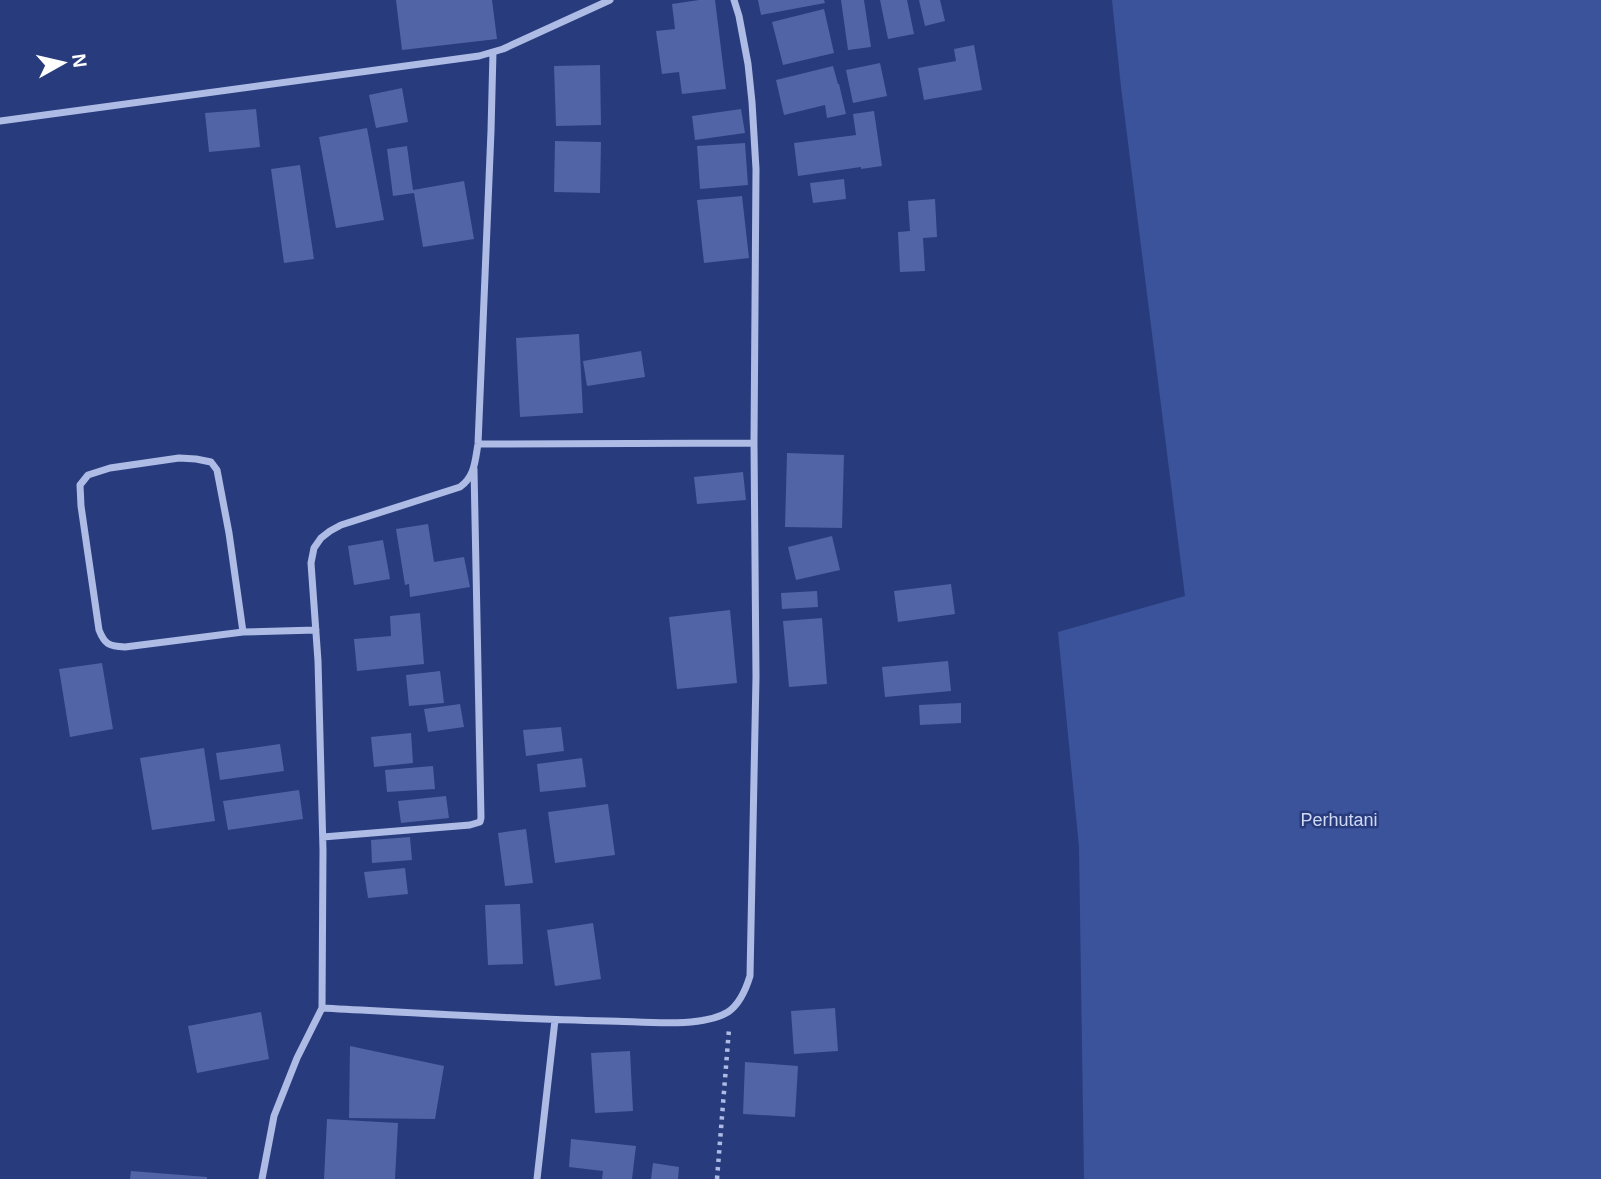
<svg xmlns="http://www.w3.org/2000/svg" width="1601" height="1179" viewBox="0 0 1601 1179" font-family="Arial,sans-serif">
<rect width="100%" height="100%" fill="#283b7d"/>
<path fill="#3b539a" d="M1112,0H1601V1179H1084L1079,847L1058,632L1185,596L1121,87Z"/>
<path fill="#5064a6" d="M396,0H492L497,39L402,50Z
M699,0H715L726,89L682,94L679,72L662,74L656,31L675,29L672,4Z
M758,0H824L825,3L761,15Z
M841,0H864L871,47L848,50Z
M880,0H907L914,34L888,39Z
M919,0H940L945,21L925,26Z
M824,9L834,53L783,65L772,22Z
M974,45L982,90L924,100L918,68L956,61L954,49Z
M880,63L887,96L853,103L846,70Z
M600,65L601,125L556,126L554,66Z
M833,66L838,84H839L846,114L827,118L825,105L784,115L776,80Z
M402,88L408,122L376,128L369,95Z
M256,109L260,147L209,152L205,113Z
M741,109L745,133L695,140L692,116Z
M874,111L882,166L861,169V167L798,176L794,143L856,135L853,114Z
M367,128L384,220L336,228L319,137Z
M555,141L601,142L600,193L554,192Z
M745,143L748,185L700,189L697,146Z
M407,146L413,190L464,181L474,239L423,247L414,193L393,196L387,149Z
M300,165L314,259L284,263L271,169Z
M844,179L846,199L813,203L810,183Z
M742,196L749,258L704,263L697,200Z
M935,199L937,237L923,238L925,271L900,272L898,232L910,231L908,201Z
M579,334L583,413L520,417L516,338Z
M641,351L645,377L587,386L583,361Z
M787,453L844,455L842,528L785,527Z
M743,472L746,500L697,504L694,477Z
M428,524L434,562L464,557L470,587L410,597L409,584L405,585L396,529Z
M832,536L840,570L796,580L788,547Z
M383,540L390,579L354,585L348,546Z
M951,584L955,614L898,622L894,591Z
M817,591L818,607L782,609L781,593Z
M730,610L737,683L677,689L669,617Z
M420,613L424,664L357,671L354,639L391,636L390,616Z
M822,618L827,684L789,687L783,621Z
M948,661L951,691L885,697L882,667Z
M102,663L113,729L70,737L59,669Z
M440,671L444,703L409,706L406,675Z
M961,703V723L920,725L919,705Z
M460,704L464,727L428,732L424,709Z
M561,727L564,751L526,756L523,730Z
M411,733L413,763L374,767L371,737Z
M280,744L284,771L220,780L216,753Z
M204,748L215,821L152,830L140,758Z
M582,758L586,787L540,792L537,764Z
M433,766L435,789L387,792L385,770Z
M299,790L303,819L228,830L223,801Z
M446,796L449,818L401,823L398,801Z
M608,804L615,855L555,863L548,812Z
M526,829L533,883L505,886L498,833Z
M410,837L412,860L372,863L371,840Z
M405,868L408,894L368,898L364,872Z
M520,904L523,964L488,965L485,905Z
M593,923L601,979L555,986L547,930Z
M835,1008L838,1051L794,1054L791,1011Z
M261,1012L269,1059L197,1073L188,1026Z
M350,1046L444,1066L435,1119L349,1118Z
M630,1051L633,1111L595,1113L591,1053Z
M745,1062L798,1066L795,1117L743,1114Z
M327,1119L398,1123L395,1179H324Z
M571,1139L636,1146L632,1179H602L603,1171L569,1167Z
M653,1163L679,1167L678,1179H651Z
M131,1171L207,1177V1179H130Z"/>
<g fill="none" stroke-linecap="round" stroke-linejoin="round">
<path stroke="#adbbe5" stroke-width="4.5" stroke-dasharray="3.5 5" stroke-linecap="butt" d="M717,1179L729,1029"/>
<path stroke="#adbbe5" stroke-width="7" d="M0,121L479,56L503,49L610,0
M478,444L754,443
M243,632L229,533L217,470L211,462L196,459L179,458L110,468L88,475L80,485L81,506L99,630C105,645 109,646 125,647L243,632L316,630
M323,837L470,825L480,822L481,818L474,469
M322,1008C417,1013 512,1019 607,1021C640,1021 700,1029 728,1012C740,1004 746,989 750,976L756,677L754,443L756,169L752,102L748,64L739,16L734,0
M262,1179L274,1116L297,1058L322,1008L323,850L318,661L311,563L314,548L321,538L330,531L341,525L460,487C475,476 475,461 478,444L491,131L493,52
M537,1179L555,1020"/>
</g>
<g text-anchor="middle" stroke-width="5" stroke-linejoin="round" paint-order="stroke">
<g font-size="18" fill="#d0d9f4" stroke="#283b7d">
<text x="1339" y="826">Perhutani</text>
</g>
</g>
<g transform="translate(63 63) rotate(82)" stroke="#283b7d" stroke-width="5" paint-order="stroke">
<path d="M0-5L12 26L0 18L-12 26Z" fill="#ffffff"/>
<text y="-10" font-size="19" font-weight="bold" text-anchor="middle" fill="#ffffff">N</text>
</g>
</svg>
